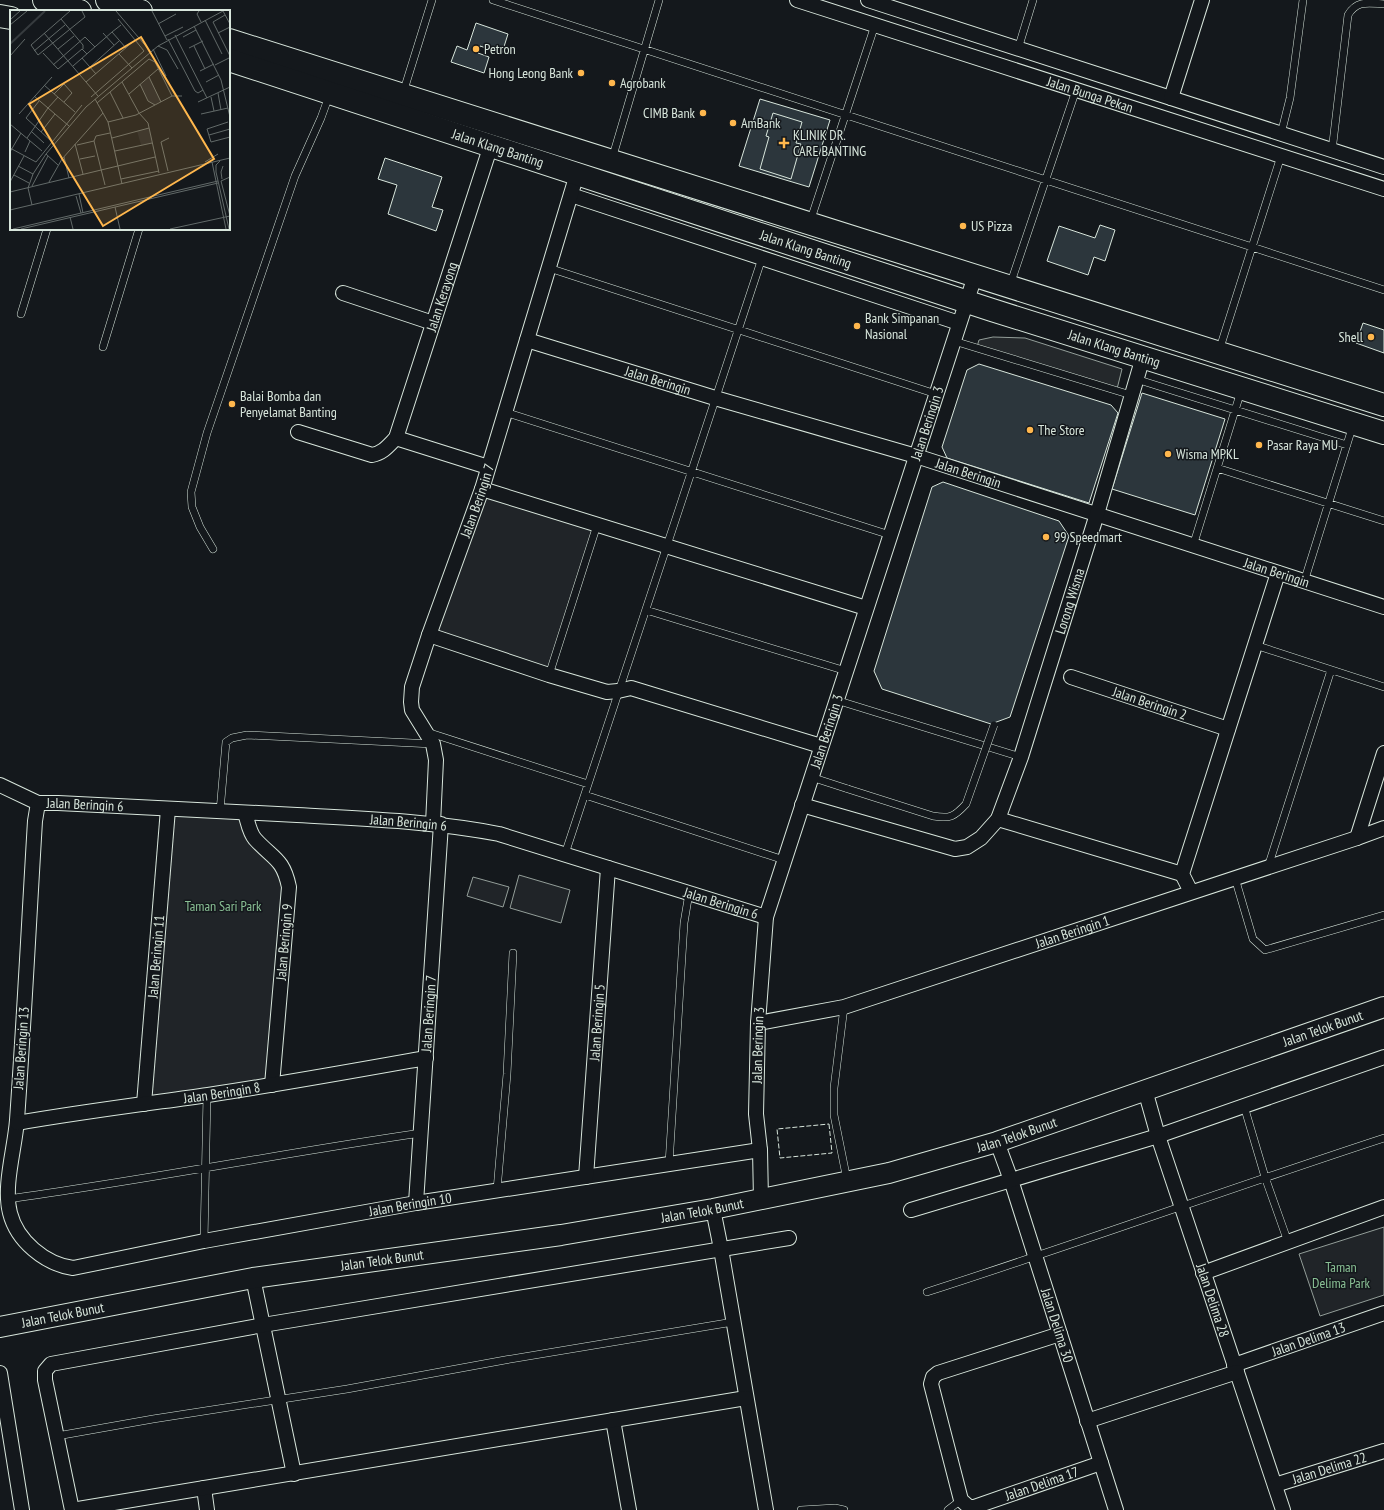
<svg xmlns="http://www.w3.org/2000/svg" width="1384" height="1510" viewBox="0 0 1384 1510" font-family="'PT Sans Narrow',sans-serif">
<rect width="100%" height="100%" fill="#14181c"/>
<path fill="#202428" stroke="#939e99" d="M482,489L597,525L549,675L429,635Z
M168,812L246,816L282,869L287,885L272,1082L147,1102Z
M519,875L570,890L561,923L510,908Z
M473,877L509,887L503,907L467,896Z
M1384,1227V1295L1320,1316L1299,1254Z"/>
<path fill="#24282b" stroke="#939e99" d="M993,337L1025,338L1122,369L1116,393L976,350L979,340Z"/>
<path fill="#2c363c" stroke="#d8e6dc" d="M476,23L508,34L502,53L480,46L478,53L489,57L484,73L451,62L457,46L467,50Z
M760,99L830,120L809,187L739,166Z
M773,113L802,122L796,143L801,144L791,179L760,169L769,137L766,136Z
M385,158L442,177L432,207L443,210L436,231L388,214L397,185L378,179Z
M1100,225L1115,230L1105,261L1094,257L1088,275L1047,261L1059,226L1095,238Z
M1363,323L1384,330V353L1356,343Z
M979,364L1111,405L1118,413L1089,503L947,458L942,447L967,370Z
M1142,393L1225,419L1195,515L1112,489Z
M943,482L1059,521L1069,536L1010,717L991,724L882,689L874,671L932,487Z"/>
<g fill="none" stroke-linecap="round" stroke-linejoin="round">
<defs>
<path id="lane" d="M493,0L1384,290
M1018,49L1033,0
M403,93L432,0
M1281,134L1290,98L1303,0
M1332,151L1348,15C1357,0 1368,3 1384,4
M612,159L659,0
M810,222L875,25
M549,268L936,394
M1010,285L1076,90
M21,314L47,229
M954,341L1131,395
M103,347L139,229
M1219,351L1281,156
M1136,379L1347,445
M505,412L890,535
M1217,468L1384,521
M1193,546L1241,391
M213,549L200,527L192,507L191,492L207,433L295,176L321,118L329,96
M1304,582L1353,425
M646,610L846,671
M1255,645L1384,687
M549,675L597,525
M836,700L1021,757
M427,732L588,784
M811,777L848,789
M585,795L784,860
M220,811L226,742L232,738L247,735L433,744
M565,854L762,258
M1268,867L1331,670
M1235,878L1253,939L1265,950L1384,915
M844,1007L834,1088V1115L847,1180
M1244,1106L1265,1177L1288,1242
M669,1164L684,923L689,893
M497,1190L507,1074L513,953
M7,1199C146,1180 283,1153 421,1133
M204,1241L207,1095
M927,1292C1080,1243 1231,1188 1384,1138
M57,1436L153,1419L347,1389L505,1360L733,1322
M801,1510L835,1508L844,1510
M948,1510L961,1500"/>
<g id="street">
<path id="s1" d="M797,0L1384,189"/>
<path d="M868,0L1384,167"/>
<path d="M1171,98L1202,0"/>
<path d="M571,195L959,323"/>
<path d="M343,293L433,323"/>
<path id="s2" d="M527,340L715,398L916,456L1384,607"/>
<path id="s3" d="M298,432L372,455C383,453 388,446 396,438L491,145"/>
<path d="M396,438L488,467"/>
<path d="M482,489L866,608"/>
<path d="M429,635L549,675L607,692L618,691L631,688L821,746"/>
<path id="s4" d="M1071,677L1228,729"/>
<path id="s5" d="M0,785L38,803H58C138,807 217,811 297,815C364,819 433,821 499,834L766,917"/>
<path id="s6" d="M38,803L35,821C29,921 24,1021 17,1120C15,1148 3,1186 10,1213C17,1241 45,1264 73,1268L204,1241L416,1203L760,1150"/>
<path id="s7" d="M802,805L955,849L967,847L981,838L998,819L1021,757L1097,514L1143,357"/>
<path d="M245,813C248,822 249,832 255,839C273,859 283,858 289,887L272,1085"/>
<path d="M998,819L1182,874"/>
<path id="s8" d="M433,824L436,760L433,744L412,710L411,702L412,687L429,635L482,489L577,174"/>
<path d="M1357,838L1384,753"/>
<path d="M1191,892L1182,874L1278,573"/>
<path id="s9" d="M758,1023L844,1007L1357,838L1384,828"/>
<path id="s10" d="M1145,1090L1158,1136L1283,1510"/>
<path id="s11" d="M144,1104L168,809"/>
<path id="s12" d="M17,1123C80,1112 144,1104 208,1095C281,1084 353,1071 426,1058"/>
<path id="s13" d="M997,1142L1011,1180L1116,1510"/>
<path id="s14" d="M586,1177L608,868"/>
<path id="s15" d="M761,1200L760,1150L756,1114L758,1023L766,917L975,276"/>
<path id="s16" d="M416,1203L441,824"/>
<path d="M713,1209L721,1249L766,1510"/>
<path d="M911,1210L1158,1136L1384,1057"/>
<path d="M1203,1273L1384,1207"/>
<path d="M253,1278L294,1474"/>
<path id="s17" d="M1060,1334L938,1373L933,1377L931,1384L961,1500L969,1507H974L1101,1463"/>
<path id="s18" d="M1234,1365L1384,1313"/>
<path d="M0,1373L22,1510"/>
<path d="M613,1420L629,1510"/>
<path d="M1087,1421L1237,1372"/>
<path id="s19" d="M1275,1485L1384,1451"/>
<path d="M204,1488L207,1510"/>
<path d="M72,1510L45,1380V1371L51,1364L263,1325L789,1238"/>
<path d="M72,1510L746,1398"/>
</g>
<g id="secondary">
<path id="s20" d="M0,1327L253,1278L561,1235L713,1209L889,1173L997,1142L1384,1007"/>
</g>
<g id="highway">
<path d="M44,0L80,11"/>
<path d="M107,0L141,11"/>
<path d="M0,16L11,18"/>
<path d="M229,40L1384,405"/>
<path id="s21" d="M229,60L992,310L1384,433"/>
</g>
</defs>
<use href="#lane" stroke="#d8e6dc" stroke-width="8"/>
<use href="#street" stroke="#d8e6dc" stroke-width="16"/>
<use href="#secondary" stroke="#d8e6dc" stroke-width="22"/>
<use href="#highway" stroke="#d8e6dc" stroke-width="24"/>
<use href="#lane" stroke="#14181c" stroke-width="7"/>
<use href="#street" stroke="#14181c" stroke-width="14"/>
<use href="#secondary" stroke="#14181c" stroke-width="20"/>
<use href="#highway" stroke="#14181c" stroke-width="22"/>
<defs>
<path id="lane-bridge" d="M848,789L933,816C950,819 954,817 966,804L994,725"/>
</defs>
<use href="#lane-bridge" stroke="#d8e6dc" stroke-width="8" stroke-linecap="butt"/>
<use href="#lane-bridge" stroke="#14181c" stroke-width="7"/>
<path stroke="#d8e6dc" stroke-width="1" stroke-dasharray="5 2" stroke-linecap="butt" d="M829,1124L832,1153L780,1158L777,1129Z"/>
</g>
<g fill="#ffb74d" stroke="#14181c" stroke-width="1.5">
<circle cx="476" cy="49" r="4"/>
<circle cx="581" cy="73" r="4"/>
<circle cx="612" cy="83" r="4"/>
<circle cx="703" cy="113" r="4"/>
<circle cx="733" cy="123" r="4"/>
<path d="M782 137h4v4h4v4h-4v4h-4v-4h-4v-4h4z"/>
<circle cx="963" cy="226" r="4"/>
<circle cx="857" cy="326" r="4"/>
<circle cx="1371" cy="337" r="4"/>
<circle cx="232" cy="404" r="4"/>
<circle cx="1030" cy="430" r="4"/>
<circle cx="1259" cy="445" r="4"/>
<circle cx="1168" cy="454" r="4"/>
<circle cx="1046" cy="537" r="4"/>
</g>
<g text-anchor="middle" stroke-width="3" stroke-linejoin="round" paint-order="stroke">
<g font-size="14" fill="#d8e6dc" stroke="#14181c" text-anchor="start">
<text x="484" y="54">Petron</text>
<text x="573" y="78" text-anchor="end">Hong Leong Bank</text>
<text x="620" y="88">Agrobank</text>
<text x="695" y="118" text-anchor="end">CIMB Bank</text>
<text x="741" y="128">AmBank</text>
<text x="793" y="140">KLINIK DR.<tspan x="793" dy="16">CARE BANTING</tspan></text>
<text x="971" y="231">US Pizza</text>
<text x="865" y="323">Bank Simpanan<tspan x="865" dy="16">Nasional</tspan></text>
<text x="1363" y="342" text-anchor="end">Shell</text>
<text x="240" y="401">Balai Bomba dan<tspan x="240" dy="16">Penyelamat Banting</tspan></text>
<text x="1038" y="435">The Store</text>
<text x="1267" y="450">Pasar Raya MU</text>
<text x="1176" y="459">Wisma MPKL</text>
<text x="1054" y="542">99 Speedmart</text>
</g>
<g font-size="14" fill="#d8e6dc" stroke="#14181c">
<text dy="5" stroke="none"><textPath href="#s1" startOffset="308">Jalan Bunga Pekan</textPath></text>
<text dy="5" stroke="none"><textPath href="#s21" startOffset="283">Jalan Klang Banting</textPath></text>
<text dy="5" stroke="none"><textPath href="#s21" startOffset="607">Jalan Klang Banting</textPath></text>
<text dy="5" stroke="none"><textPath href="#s3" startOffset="256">Jalan Kerayong</textPath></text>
<text dy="5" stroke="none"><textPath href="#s21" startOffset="931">Jalan Klang Banting</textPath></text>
<text dy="5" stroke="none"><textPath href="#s2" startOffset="137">Jalan Beringin</textPath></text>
<text dy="5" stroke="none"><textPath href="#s15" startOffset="803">Jalan Beringin 3</textPath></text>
<text dy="5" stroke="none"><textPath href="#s2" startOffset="461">Jalan Beringin</textPath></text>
<text dy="5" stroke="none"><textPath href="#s8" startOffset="341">Jalan Beringin 7</textPath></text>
<text dy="5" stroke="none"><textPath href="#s2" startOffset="785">Jalan Beringin</textPath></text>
<text dy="5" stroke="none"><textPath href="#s7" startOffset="443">Lorong Wisma</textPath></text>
<text dy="5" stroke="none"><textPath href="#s4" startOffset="83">Jalan Beringin 2</textPath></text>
<text dy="5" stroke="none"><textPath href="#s15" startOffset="479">Jalan Beringin 3</textPath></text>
<text dy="5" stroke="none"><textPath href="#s5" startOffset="89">Jalan Beringin 6</textPath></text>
<text dy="5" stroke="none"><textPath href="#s5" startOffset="413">Jalan Beringin 6</textPath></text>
<text dy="5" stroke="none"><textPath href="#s5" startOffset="737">Jalan Beringin 6</textPath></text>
<text dy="5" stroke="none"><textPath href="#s9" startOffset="328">Jalan Beringin 1</textPath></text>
<text transform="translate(284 942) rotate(-85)" y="5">Jalan Beringin 9</text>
<text dy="5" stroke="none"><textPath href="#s11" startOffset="148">Jalan Beringin 11</textPath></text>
<text dy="5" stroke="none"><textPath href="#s16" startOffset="190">Jalan Beringin 7</textPath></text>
<text dy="5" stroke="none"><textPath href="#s14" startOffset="155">Jalan Beringin 5</textPath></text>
<text dy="5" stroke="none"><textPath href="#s20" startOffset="1360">Jalan Telok Bunut</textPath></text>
<text dy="5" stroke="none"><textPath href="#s15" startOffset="155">Jalan Beringin 3</textPath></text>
<text transform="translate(21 1048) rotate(-86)" y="5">Jalan Beringin 13</text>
<text dy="5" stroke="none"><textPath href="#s12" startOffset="207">Jalan Beringin 8</textPath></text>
<text dy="5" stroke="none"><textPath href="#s20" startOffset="1036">Jalan Telok Bunut</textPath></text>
<text dy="5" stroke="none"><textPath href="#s6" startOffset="843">Jalan Beringin 10</textPath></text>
<text dy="5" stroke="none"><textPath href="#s20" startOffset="712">Jalan Telok Bunut</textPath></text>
<text dy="5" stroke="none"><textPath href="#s20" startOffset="388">Jalan Telok Bunut</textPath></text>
<text dy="5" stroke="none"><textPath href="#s10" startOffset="221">Jalan Delima 28</textPath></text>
<text dy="5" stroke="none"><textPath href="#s20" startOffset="64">Jalan Telok Bunut</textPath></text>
<text dy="5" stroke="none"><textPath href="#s13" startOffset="193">Jalan Delima 30</textPath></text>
<text dy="5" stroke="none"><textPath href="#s18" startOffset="79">Jalan Delima 13</textPath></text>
<text dy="5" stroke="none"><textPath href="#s19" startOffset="57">Jalan Delima 22</textPath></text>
<text dy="5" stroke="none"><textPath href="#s17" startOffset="349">Jalan Delima 17</textPath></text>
</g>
<g font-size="14" fill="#8ac095" stroke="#14181c">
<text x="223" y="911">Taman Sari Park</text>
<text x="1341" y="1272">Taman<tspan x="1341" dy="16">Delima Park</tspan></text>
</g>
</g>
<g transform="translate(10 10)">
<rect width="220" height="220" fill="#14181c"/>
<path d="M139,67L151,91L145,95L139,92L130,75ZM139,118L142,133L131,135L127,121Z" fill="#202428"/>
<path fill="none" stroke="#363b3e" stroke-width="2" d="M0,34L35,1"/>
<path fill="none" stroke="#626a69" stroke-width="1" d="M60,1L21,35L28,45L75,7L72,1M106,1L140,41M142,1L157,30M189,1L187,4L191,12M213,1L220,14M215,5L203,12L220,46M1,9L10,1M51,9L73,35V39M195,10L212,44M148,14L166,4M0,15L17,1M111,15L102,22L116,38M184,16L211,70L220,107M34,23L88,86M93,23L104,35M208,23L220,17M165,25L197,88M155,26L173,17M173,27L186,20M158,29L185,81L188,83L193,80M148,36L157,40L168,59M184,36L195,59M179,38L193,31M48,39L64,26M143,39L156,66M24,41L55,15M33,43L48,59L72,39L77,44M109,44L122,58M0,46L15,29M72,48L86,64M43,55L75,27L85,37M205,55L219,48M63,56L102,22M80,57L109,31M190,61L204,54M139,67L151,92M76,72L125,30M112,72L129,103M196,72L209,65M130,74L138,91L145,95M34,75L65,102M100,82L113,108M208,83L211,100M44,84L54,74L62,83L54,92M119,84L148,59M24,86L59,116M81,87L134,41L108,9M201,87L204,101M85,89L98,112L112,174M29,91L16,108L41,131M188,92L220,77M87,93L139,49L145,52L162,86M38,98L48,87M129,103L138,113L149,163M9,104L42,67M191,104L218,98M98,112L126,105L162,86H172M218,112L197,119L201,132L220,127M0,114L32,141M22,122L34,133M31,122L45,104M199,125L220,119M17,128L38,98M102,128L139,118M65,134L73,164M67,135L84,131M0,138L26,152M105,141L142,133M0,142L11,123M15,142L20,131M36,144L48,155M54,147L59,168M70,149L85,146M210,151L206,155V162L219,219M26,152L72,95M195,152L208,144M202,152L216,219M8,156L23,164M158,161L151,132L159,128M4,165L19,173M111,169L149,161M212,169L211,162L213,156M0,172L14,146M39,172L52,149L93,103M95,175L84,131L86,126L100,123M22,176L38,146M0,182L145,147M69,184L73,203M66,186L71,203M22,195L18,178L23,164L36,144L76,97L148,36L213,1M105,197L110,219M0,200L220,148M220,206L211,171L220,167M60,207L63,219M3,219L208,171M11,219L208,173M160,219L220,206"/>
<path fill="#ffb74d" fill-opacity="0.15" stroke="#ffb74d" stroke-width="2" d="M131,27L204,149L93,216L19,94Z"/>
<rect width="220" height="220" fill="none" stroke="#d8e6dc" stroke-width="2"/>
</g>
</svg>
